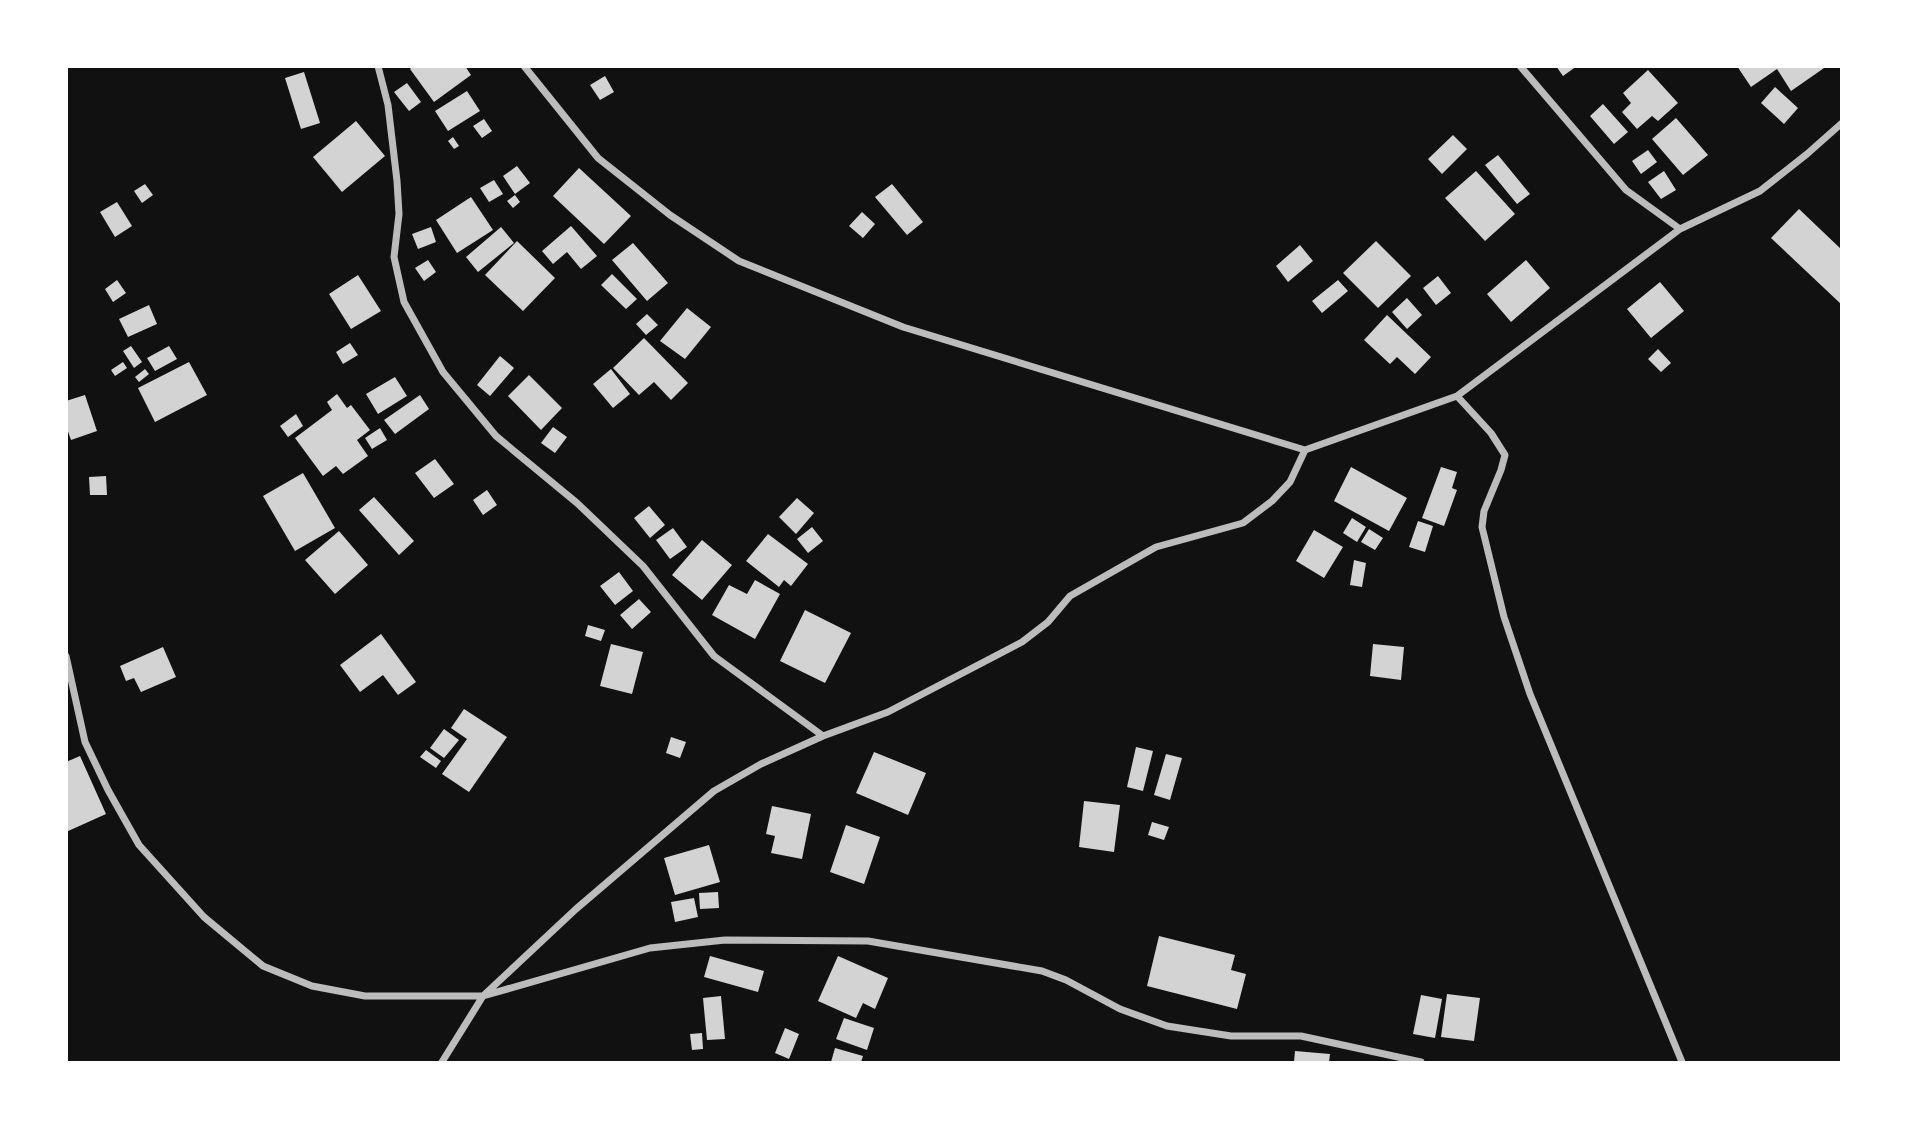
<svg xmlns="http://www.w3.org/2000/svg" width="1908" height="1129" viewBox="0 0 1908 1129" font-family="'IBM Plex Serif',serif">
<rect width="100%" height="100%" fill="#111"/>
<path fill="#d3d3d3" d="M413,66H465L471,75L434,102L410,69Z
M1556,66H1577L1563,76Z
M1737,66H1827L1791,91L1777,69L1751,87Z
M1648,70L1678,103L1658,121L1652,116L1637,129L1622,112L1631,103L1623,93Z
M304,72L320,123L301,129L285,78Z
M605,76L614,92L600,100L590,85Z
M407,83L421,102L409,111L394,92Z
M1775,87L1798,108L1784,124L1761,103Z
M467,91L480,111L448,131L435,111Z
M1603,104L1628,132L1614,144L1590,116Z
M1676,118L1708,155L1683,175L1652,139Z
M484,119L492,131L482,138L473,126Z
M356,121L385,156L342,192L313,157Z
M1453,135L1467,149L1442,174L1428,159Z
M453,137L459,146L454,149L448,141Z
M1648,150L1657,162L1641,174L1632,161Z
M1498,155L1530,194L1517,204L1485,165Z
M517,166L530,183L515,194L503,176Z
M579,168L631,216L604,244L553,196Z
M1476,171L1515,214L1485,241L1445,198Z
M1664,171L1676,190L1661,199L1648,182Z
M494,180L503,194L489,202L480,188Z
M145,184L153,195L142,203L134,191Z
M892,184L923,222L907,235L875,197Z
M515,195L520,202L513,208L507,201Z
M471,197L493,230L457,253L436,220Z
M117,202L132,226L115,237L100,212Z
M1799,209L1842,250V305L1771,238Z
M862,212L875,224L863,238L849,226Z
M571,226L597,256L581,269L567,252L553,264L542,251Z
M431,227L436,242L418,249L412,234Z
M501,227L514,243L478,272L466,257Z
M517,241L555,278L523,311L485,275Z
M1376,241L1411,276L1378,308L1343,273Z
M633,243L668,283L647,301L612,260Z
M1300,245L1313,261L1288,282L1276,266Z
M428,260L436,272L424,281L415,268Z
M1526,260L1550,288L1511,322L1487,294Z
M612,274L637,299L626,309L601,285Z
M358,275L381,311L351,329L329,294Z
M1438,276L1451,293L1436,305L1423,288Z
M117,280L126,293L113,302L105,289Z
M1338,280L1348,291L1322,313L1312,301Z
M1660,282L1684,311L1651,338L1627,309Z
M1407,298L1422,315L1407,329L1392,312Z
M149,305L157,324L128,337L119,319Z
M687,308L711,327L685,359L660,341Z
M647,314L658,325L646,335L636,324Z
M1387,315L1431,357L1415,374L1397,357L1390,364L1364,340Z
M644,338L688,383L671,400L654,382L639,395L613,368Z
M350,343L358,355L343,364L336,352Z
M131,346L142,362L134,368L123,351Z
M169,346L177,359L155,371L147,358Z
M1658,349L1671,363L1661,372L1648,359Z
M500,356L514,368L490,396L477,385Z
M123,362L127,368L115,376L111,370Z
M189,362L207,395L155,422L138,388Z
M145,369L149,374L139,382L135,377Z
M611,369L630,394L613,408L593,384Z
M529,375L562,408L541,430L508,396Z
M395,377L407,396L378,414L366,394Z
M337,394L347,408L351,405L370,430L357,440L368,456L343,474L336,466L323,476L295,438L332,410L327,402Z
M85,395L97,431L71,440L66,426V401Z
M420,395L429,409L395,434L384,420Z
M296,414L303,426L288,437L280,426Z
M553,427L567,437L555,453L541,443Z
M380,428L387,440L372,449L365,438Z
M435,459L454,484L434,498L415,473Z
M1351,467L1407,498L1389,531L1334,501Z
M1441,467L1457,472L1452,488L1457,490L1444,526L1422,518Z
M303,473L335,528L295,551L263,496Z
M106,476L107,495H90L89,477Z
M487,490L497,505L483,515L473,500Z
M374,497L414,541L399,555L359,510Z
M797,498L814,513L796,534L779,517Z
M649,506L665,525L650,538L634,518Z
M1352,518L1366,527L1357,542L1343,533Z
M1418,521L1433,526L1425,552L1409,547Z
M812,527L823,541L808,553L797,539Z
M673,528L687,547L670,559L656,540Z
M1369,529L1383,538L1375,550L1361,542Z
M1314,530L1343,547L1324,578L1296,561Z
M339,531L368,565L335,594L305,560Z
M768,534L808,564L791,586L784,580L779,587L746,561Z
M702,540L732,565L702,600L672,575Z
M1354,560L1366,563L1362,587L1350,585Z
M619,572L633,591L615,605L600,586Z
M755,580L780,594L755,639L712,615L729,585L747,594Z
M639,599L651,612L632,629L620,615Z
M805,610L851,633L825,683L780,661Z
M588,625L605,630L601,641L585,636Z
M381,634L416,682L398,695L383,675L360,692L340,665Z
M611,644L643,652L632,694L600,686Z
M1373,644L1404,647L1401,680L1370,676Z
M163,647L176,677L141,692L134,678L126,681L120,666Z
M464,709L507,737L469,792L442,774L467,739L451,728Z
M444,729L459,740L444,758L430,748Z
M671,737L686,742L680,758L666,753Z
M1136,747L1153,751L1143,791L1127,787Z
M426,750L441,761L436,768L420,757Z
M874,752L926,773L908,815L856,793Z
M1166,754L1182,758L1170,800L1154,795Z
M80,756L106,814L66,832V762Z
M1084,801L1120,805L1114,852L1079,847Z
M772,806L811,814L802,859L771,853L775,836L766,834Z
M1152,822L1169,827L1164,840L1148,835Z
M846,825L880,837L864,884L830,872Z
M709,845L720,882L675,895L664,858Z
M718,892L719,908L700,909L699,893Z
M694,898L698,917L675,922L671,902Z
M1159,936L1235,955L1231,970L1246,974L1237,1009L1147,986Z
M710,956L764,971L758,992L704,977Z
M838,956L888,978L875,1009L863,1003L856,1018L818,1001Z
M1447,994L1480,998L1474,1041L1441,1037Z
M1421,995L1442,999L1435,1038L1413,1034Z
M721,996L725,1039L707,1040L703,998Z
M844,1018L874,1028L867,1050L836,1039Z
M785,1028L799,1034L789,1059L775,1053Z
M702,1033L703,1049L692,1050L690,1034Z
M835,1048L863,1056L861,1062H831Z
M1295,1051L1330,1054L1329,1062H1294Z"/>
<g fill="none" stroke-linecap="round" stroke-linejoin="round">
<path stroke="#bcbcbc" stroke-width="7" d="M378,66L388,105L397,181L399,214L394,257L404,302L443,372L496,436L577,503L643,566L714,656L823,736
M524,66L598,158L670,215L739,261L903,327L1305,450
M1520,66L1626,190L1680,229
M1457,396L1491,433L1505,455L1501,470L1484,511L1482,527L1504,617L1530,694L1682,1062
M66,656L85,742L108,790L139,845L204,917L263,966L312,986L365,996H483L650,948L725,940L868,941L1042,971L1066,980L1120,1009L1167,1026L1231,1036H1301L1421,1062
M442,1062L483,996L576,909L714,791L761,764L823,736L888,712L1022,642L1048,622L1070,596L1156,547L1243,523L1272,501L1290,482L1305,450L1457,396L1680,229L1760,191L1807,154L1842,123"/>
</g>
<rect width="1908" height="1129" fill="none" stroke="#ffffff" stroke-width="136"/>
</svg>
